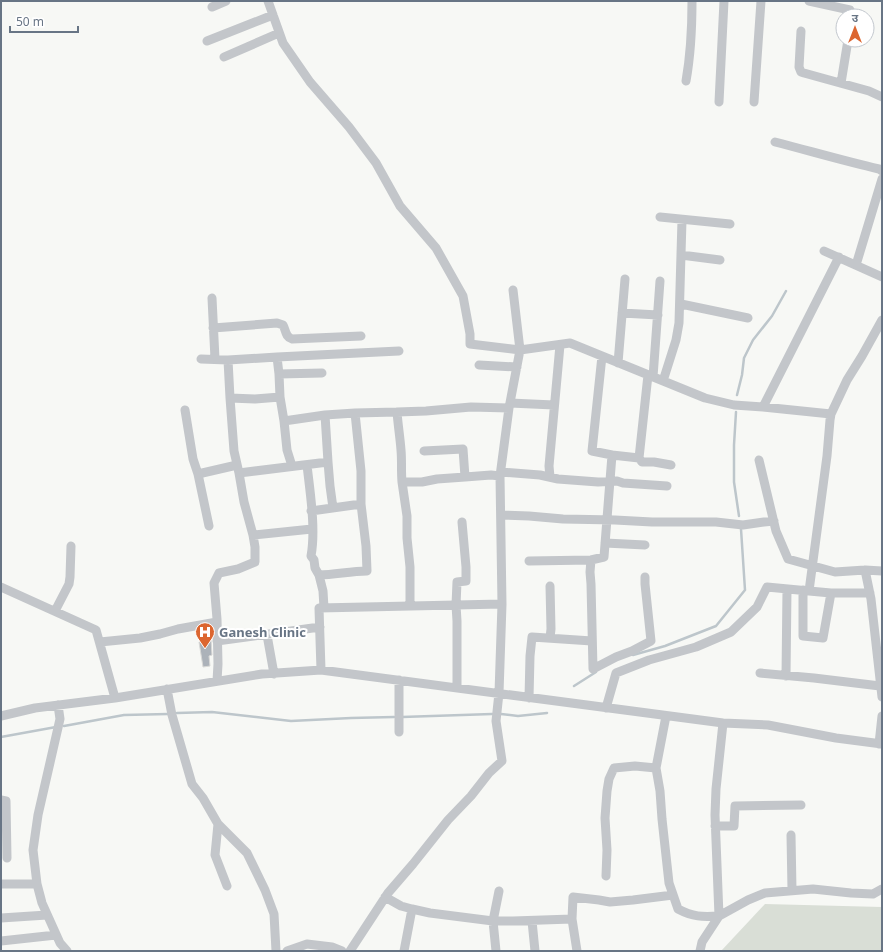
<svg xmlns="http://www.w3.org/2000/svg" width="883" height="952" viewBox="0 0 883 952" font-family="'Noto Sans','Noto Sans Devanagari',sans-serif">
<rect width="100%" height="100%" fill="#f7f8f5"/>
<path fill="#d9ded6" d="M765,904L882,907V951H721Z"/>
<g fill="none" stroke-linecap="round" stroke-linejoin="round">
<path stroke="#bdc6cb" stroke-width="2.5" d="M737,395L742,375L744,358L753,340L772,316L786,291
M736,412L734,445V482L739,516
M633,655L665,646L716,626L745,590L741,529
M574,686L596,672
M177,713L212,712L291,721L351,718L394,717
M501,714L518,716L547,713
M402,717L492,714
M64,726L124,715L168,714
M1,737L56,727"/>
</g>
<path fill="#acb2b9" stroke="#d9d9d7" d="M211,640L212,655L209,656L210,666L203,667L199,642Z"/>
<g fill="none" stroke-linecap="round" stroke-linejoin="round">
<path stroke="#c3c6ca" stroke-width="9" d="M268,1L283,43L310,82L349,127L376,163L400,206L436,248L463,296L470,334V344L520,350L509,408L500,476L502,604L499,693L496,721L502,761L489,773L471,796L448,820L413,864L388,893L350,951
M809,1L850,10L851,12L852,16
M212,7L226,1
M801,31L799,67L801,72L804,73L869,91L882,97
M207,41L273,15
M224,57L279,33
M686,81C691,53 692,29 692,1
M841,83L848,40
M719,102L724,1
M754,102L761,1
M775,142C810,151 844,161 879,169L882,171
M660,217L730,224
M824,251L882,277
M681,255L720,260
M856,265L882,179
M513,290L520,350L570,343L705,398L734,405L763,407L831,414
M212,298L215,359
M681,304L748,318
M622,313L658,315
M213,328L277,323L283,325C286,330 285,337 292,339L361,336
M277,357L399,351
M201,359L228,360L230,398
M228,360L277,357L279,374
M618,363L625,279
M479,365L517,367
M653,377L660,281
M663,381L676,340L679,323L682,220
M280,397L279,374L322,373
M510,403L554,405
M763,407L839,257
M185,410L193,459L198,474
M355,413L397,412
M325,415L355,413L361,471V504
M424,451L463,449L465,477
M612,455L639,458L642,462H654L671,465
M639,458L648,375
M759,460L776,531L788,559L835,572L865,570L882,571
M307,465C310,492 316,529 311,556L314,560L315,568L319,575L323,591L324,608
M292,466L287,450L284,421L325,415L328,462
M501,472L540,475L558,479L598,482L617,481L623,483L667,486
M239,473L234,451L230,398L255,399L280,397L284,421
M550,477L549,466L560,345
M402,482C401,471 402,461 401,450C400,437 398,425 397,412L426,411L471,407L509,408
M311,511L361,504L366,546L367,571C350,571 335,575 319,575
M501,515L529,516L563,519L615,520L652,522H716L743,525L764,522L774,521
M209,526L198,474L237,465
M253,535L312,529
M605,543L645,545
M591,560L590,572L591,584L593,669L616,657L632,651L651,641L645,584V577
M529,561L591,560L604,557L612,455L592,451L602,356
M865,570L871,599L882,697
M1,587L96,630L115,698
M803,590V636L823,638L831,593
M809,591L827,456L830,420L831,414L847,380L862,356L882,320
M410,606V567L407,538V516L402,482H422L437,479L465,477L491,475L500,476
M55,611L69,584L70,577L71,546
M267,635L274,674
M550,638L551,629L550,586
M217,641L320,627
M100,642L140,638L160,634L178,629L217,622
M321,670L319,608L502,604
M760,673L814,678L880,686
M786,676L787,589
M217,681L218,664L217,619L214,583L219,573L238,569L255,562V547L253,535L244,502L239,473L328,462L330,486L333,508
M457,688V621L456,605L457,582L466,581V567L462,522
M167,689L172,715L192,784L203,798L218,824L247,853L265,890L274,914L276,951
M529,698L530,656L532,637L592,641
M58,705L60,719L38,815L33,850L37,884L42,903L60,943L67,951
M606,708L616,673L649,660L696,647L731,632L757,607L767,587L809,591L831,593H870
M1,716L35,708L115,698L262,674L321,670L723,723L768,725L836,738L882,744
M399,732V680
M879,744L882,716
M656,768L666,716
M1,800L6,801L7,858
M218,824L215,855L227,886
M715,826H734L735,806L801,805
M791,835L792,890
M606,876L607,850L605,818L607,791L609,779L614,768L635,766L656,768L660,791L662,819L669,883L678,909C693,917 702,917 719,916L715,815L716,789L723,723
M1,884H37
M385,897L401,906L412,909L430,913L493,921H513L572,919
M1,918L47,915
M532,921L535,951
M1,941L56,935
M287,951L307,944L332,947L342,951
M404,951L412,909
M496,951L493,921L499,891
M577,951L572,919L573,897L599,900L610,902L633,900L673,895
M700,951L702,942L719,916L748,900L765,893L813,889L851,893L873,894L882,889"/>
</g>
<defs>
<symbol id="hospital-pin" viewBox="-11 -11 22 30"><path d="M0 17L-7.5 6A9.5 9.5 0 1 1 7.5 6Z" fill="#dc6630" stroke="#fff"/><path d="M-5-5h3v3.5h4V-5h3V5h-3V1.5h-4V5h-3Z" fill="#fff"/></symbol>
</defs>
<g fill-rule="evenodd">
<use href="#hospital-pin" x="194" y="621" width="22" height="30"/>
</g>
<g text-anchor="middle" stroke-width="4" stroke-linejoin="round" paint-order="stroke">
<g font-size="13" font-weight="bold" fill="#687585" stroke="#fff" text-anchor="start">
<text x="219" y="637">Ganesh Clinic</text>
</g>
</g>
<rect width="883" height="952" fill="none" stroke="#687585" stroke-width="4"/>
<g transform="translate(855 28)"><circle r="19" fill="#ffffff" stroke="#c3c8ce"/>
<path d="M0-3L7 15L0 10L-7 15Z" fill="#dc6630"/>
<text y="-6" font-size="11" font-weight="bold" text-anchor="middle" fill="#687585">उ</text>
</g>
<path d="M10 26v6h68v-6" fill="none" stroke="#687585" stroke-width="2"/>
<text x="16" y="26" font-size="12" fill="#687585" stroke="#ffffff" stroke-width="3" paint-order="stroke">50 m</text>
</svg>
